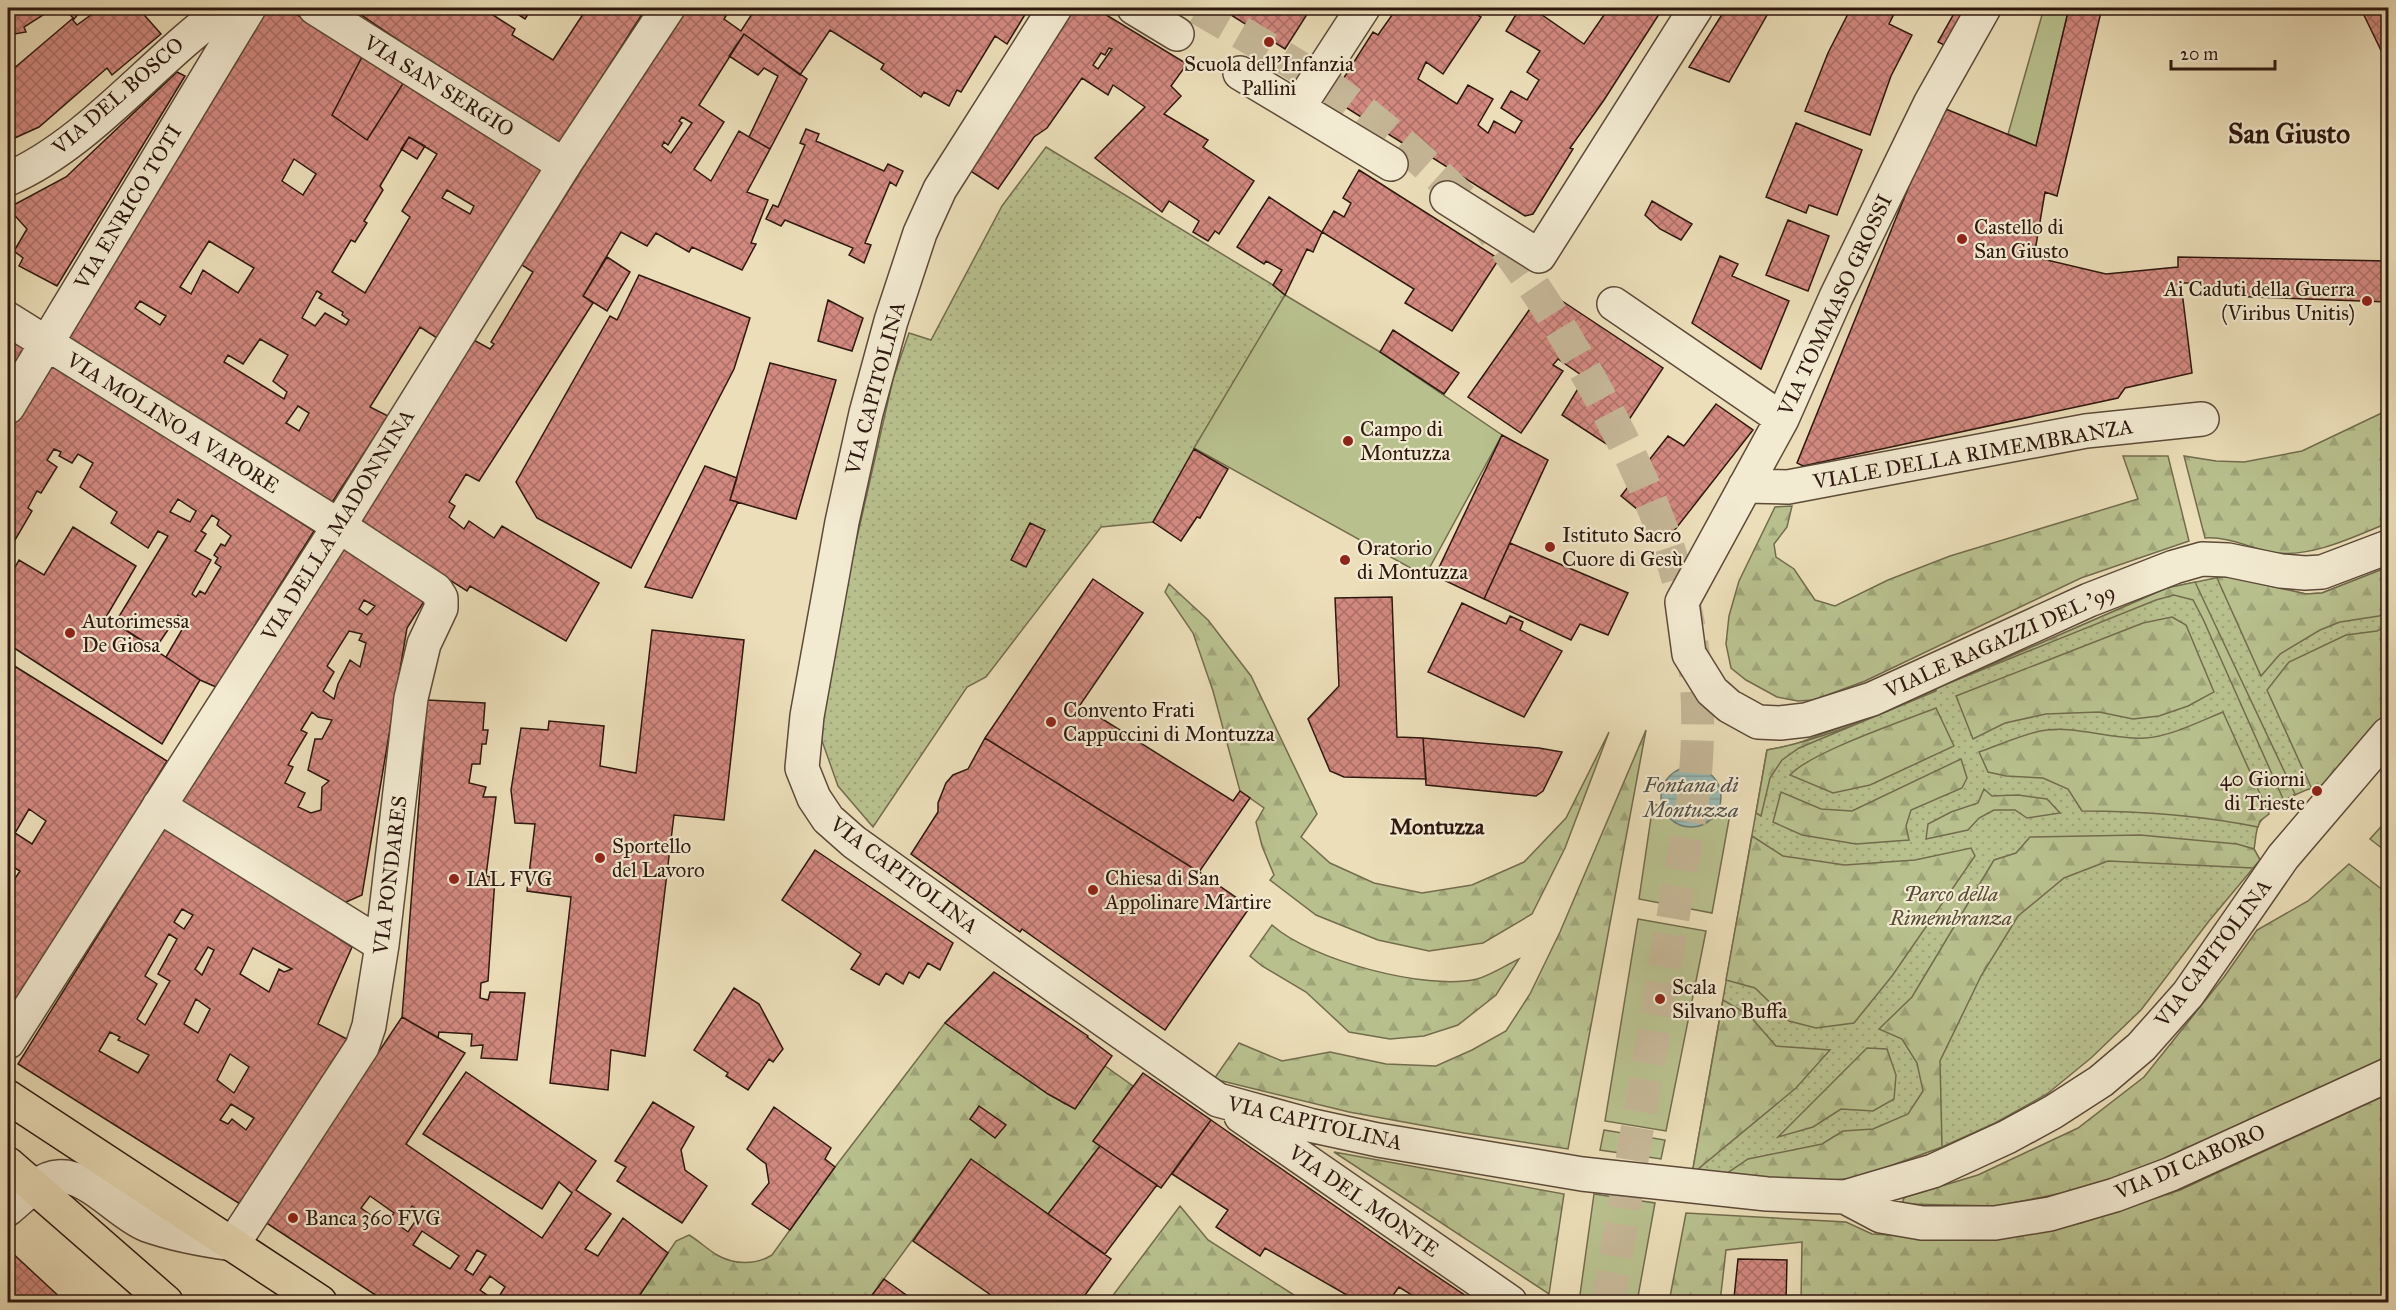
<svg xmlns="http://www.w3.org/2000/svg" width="2396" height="1310" viewBox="0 0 2396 1310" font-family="'IM FELL Great Primer',serif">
<defs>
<pattern id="grass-dots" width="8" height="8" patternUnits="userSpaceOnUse" patternTransform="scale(1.5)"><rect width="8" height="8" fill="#b8c18e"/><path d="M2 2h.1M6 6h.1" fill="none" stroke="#9ea579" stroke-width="1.8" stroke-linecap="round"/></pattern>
<pattern id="forest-firs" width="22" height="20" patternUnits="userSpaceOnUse" patternTransform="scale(1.5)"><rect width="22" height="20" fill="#b8c18e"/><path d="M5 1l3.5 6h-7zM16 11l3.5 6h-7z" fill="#9ea579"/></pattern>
<pattern id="water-rules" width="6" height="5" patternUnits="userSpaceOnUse" patternTransform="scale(1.5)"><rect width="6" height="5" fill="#99bbb4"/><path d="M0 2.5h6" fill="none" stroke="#84a09a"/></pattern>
<pattern id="building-cross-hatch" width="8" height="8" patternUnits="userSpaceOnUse" patternTransform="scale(1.5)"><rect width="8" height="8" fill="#d28980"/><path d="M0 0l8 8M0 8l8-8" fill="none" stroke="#ab6f67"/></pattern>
</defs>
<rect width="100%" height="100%" fill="#ebdeb8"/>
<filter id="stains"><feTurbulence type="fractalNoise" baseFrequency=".00333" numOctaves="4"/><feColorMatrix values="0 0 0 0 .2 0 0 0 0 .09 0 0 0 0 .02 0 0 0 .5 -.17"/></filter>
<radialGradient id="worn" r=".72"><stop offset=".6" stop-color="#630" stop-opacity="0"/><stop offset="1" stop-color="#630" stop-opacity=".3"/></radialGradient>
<path fill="url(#grass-dots)" stroke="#736c4e" stroke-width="1.5" d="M1046,147L1273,285L1285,295L1153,522L1101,527L986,677L967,687L873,827L838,786L821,738L831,652L893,379L909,333L931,340L1002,206Z
M2388,567V711L2324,785C2303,789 2272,804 2260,822C2255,829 2256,841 2254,849L2260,860L2209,921L2141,1010L2091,1058L2047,1094L1995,1123L1942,1147L1857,1178L1692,1174L1767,750L1793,745L1887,710L2167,588L2225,576L2306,594L2322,593Z"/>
<path fill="url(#forest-firs)" stroke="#736c4e" stroke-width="1.5" d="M2388,410V523C2355,536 2314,557 2277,553C2254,550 2229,536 2205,538L2184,456L2216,461L2244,462L2302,451Z
M2123,456H2168L2189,541L2081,578L1865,681L1814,700L1798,701L1777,697L1746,680L1731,668L1726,644L1729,616L1739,581L1775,507L1792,506L1787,527L1774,544L1776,557L1794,569L1815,600L1835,606L1888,580L1950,556L2138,499Z
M2388,567V609L2379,616L2340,622L2320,630L2280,654L2261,676L2217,578L2225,576L2306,594L2322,593Z
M2195,582L2295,794L2284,801L2203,619L2193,600L2174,595L2156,600L1949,683L2167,588Z
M1169,584L1208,620L1251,676L1317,814L1301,837L1330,863L1374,883L1422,893L1472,885L1524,862L1566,818L1609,732L1565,848L1532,914L1483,943L1429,951L1378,940L1316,915L1270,880L1274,875L1262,846L1256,822L1264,808L1240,791L1213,691L1193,633L1165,592Z
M2172,617L2186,625L2214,692L2188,706L2159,716L2133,719L2099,712L2046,714L2005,723L1973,739L1956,696L2143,623Z
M2388,625V711L2324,785L2311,787L2267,690L2289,662L2346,635L2377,631Z
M1936,689V691L1799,748L1782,760L1770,778L1761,816L1756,813L1767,750C1825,740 1882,713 1936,689Z
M1936,708L1954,746L1870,785L1833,793L1790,775C1811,752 1903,721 1936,708Z
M2223,712L2269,814L2260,821L2258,827C2198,815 2142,811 2082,811L2068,789L2043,778L2006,776L1988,772L1979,752C1999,745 2019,736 2040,731C2074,724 2110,740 2145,738C2169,737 2201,721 2223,712Z
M1646,730L1568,1149L1464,1133L1349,1112L1214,1079L1239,1043L1282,1061L1330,1052L1386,1064L1436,1066L1472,1050L1506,1031L1530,994L1560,932Z
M1961,759L1967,778L1962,788L1911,810L1906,826L1909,840L1856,844L1802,835L1773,822L1781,792L1821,809L1852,811Z
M1984,789L1992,796L2018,795L2047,799L2060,813L2027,818L2015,810H1994L1979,818L1968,830L1926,839L1928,824L1951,812L1978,803Z
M2388,819V853L2370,839Z
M2140,835L2237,844L2254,849L2260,860L2253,868L2108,861L2064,878L2018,916L1981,976L1940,1061L1942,1147L1857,1178L1808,1182L1723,1176L1748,1159L1822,1144L1843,1131L1873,1129L1908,1114L1923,1091L1917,1063L1902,1039L1879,1029L1912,997L1994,860L2016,853L2030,837Z
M1752,836L1783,856L1845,865L1915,860L1971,848L1975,856L1892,976L1854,1023L1816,1028L1789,1021L1755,988L1726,980Z
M2349,864L2388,894V1061L2114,1183L1997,1206L1903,1204V1200L1905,1197L1978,1175L2078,1128L2144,1077L2224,977L2257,930L2308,901Z
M1272,925C1311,960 1426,991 1477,979C1491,975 1506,965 1519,959L1496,995L1458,1025L1424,1036L1390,1039L1349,1032L1306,992L1262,966L1250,956Z
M1723,1000L1749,1015L1776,1046L1830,1050L1796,1088L1692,1174Z
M945,1023L1065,1104L1105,1066L1133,1086L1093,1141L1100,1146L1048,1214L971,1160L867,1302H635L676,1241L689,1235C699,1241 707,1249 717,1255C734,1265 756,1265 772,1255L835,1167Z
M1867,1048L1887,1049L1896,1075L1894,1099L1873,1111L1841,1109L1813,1127L1778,1137Z
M2388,1094V1301L2385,1302H1801L1802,1242L1726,1250L1720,1302H1669L1686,1213L1846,1222L1872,1234L1983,1240L2081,1223L2180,1190Z
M1334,1152L1564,1194L1549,1294Z
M1180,1206L1208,1240L1305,1302H1108Z"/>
<path fill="#b8c18e" stroke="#736c4e" stroke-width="1.5" d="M2044,8H2069L2036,146L2008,134Z
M1285,295L1380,352L1502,435L1425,576L1194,448Z
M1653,804L1712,819L1718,812L1730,814L1712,913L1639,899Z
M1638,919L1706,931L1666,1131L1605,1121Z
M1604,1130L1665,1140L1661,1159L1600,1150Z
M1594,1194L1655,1203L1637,1302H1579Z"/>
<path fill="url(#water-rules)" stroke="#6e7a72" stroke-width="1.5" d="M1661 797a30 30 0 1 1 60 0a30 30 0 1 1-60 0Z"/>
<path fill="url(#building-cross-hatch)" stroke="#2e180f" stroke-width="1.5" fill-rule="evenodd" d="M8,8H54L24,27L26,32L8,35Z
M64,8H138L161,34L112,75L107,68L39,127L8,141V61L12,70L72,19L77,25L92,14L83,8L74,19Z
M267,8H286L363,55L332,115L367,140L404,82L544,170L437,338L420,327L370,407L388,416L331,504L68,338ZM409,137L437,154L402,211L410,217L365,293L332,272L351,240L355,242L367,223L364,221L383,190L380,186ZM294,159L316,174L303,195L282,181ZM447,190L474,206L470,214L442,198ZM209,241L254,268L238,293L203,270L191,294L180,287ZM317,291L322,294L319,298L343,312L342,315L349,320L346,325L325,313L315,326L302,318ZM140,301L166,316L160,325L135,308ZM260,339L288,355L273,381L287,392L284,399L224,362L228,355L243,364ZM298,406L309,413L299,431L286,423Z
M351,8H499L493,15L515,29L512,35L553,60L587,8H646L560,143L416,52Z
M508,8H532L525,19Z
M683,8H731L724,19L741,31L752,14L741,8H1029L1007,44L995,36L961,92L957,90L949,106L924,92L921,97L881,69L884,64L830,30L800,75L744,34L699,105L724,122L694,169L711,181L739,131L770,149L747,192L768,200L751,243L756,244L742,270L692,247L689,252L656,233L647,246L621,232L583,296L593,303L542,383L479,481L466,474L449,502L455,506L449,517L464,529L469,521L494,538L502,526L599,583L566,641L470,586L467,591L358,522L472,339L490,349L494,344L491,342L533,272L522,265ZM682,117L692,123L671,153L662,146L664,142L668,145L682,123L679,121Z
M1068,8H1095L1187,64L1171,86L1181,96L1164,114L1208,140L1203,147L1254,181L1219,234L1215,231L1208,241L1193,232L1199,221L1169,201L1162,212L1095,158L1145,107L1113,85L1108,95L1082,78L1047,128L1034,137L998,189L966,168ZM1109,48L1112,49L1098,69L1093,65L1101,53L1105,55Z
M1220,8H1311L1285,49Z
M1397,8H1466L1481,17L1443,74L1426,62L1418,79L1457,104L1468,85L1493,99L1478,125L1488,133L1494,121L1515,133L1522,121L1501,108L1511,91L1527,100L1539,80L1527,72L1540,51L1506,31L1520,8H1532L1584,44L1604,15L1593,8H1663L1604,100L1570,148L1573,149L1533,214L1525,216L1425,153L1423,156L1331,98L1373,32L1378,35Z
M1726,8H1771L1729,82L1689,67Z
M1851,8H1897L1889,24L1912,35L1891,76L1870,135L1805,111L1828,53Z
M2069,8H2102L2057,196L2045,192L2034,257L2106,274L2178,267V257L2388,261V302L2201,295V283H2181L2192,373L2125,388L2118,398L1803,466L1797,463L1941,107L2036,146Z
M2367,8H2388V65L2362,11Z
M1956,10L1968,16L1952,49L1938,42Z
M744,34L807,79L770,149L749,137L778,76L764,68L758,75L729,56Z
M363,55L404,82L367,140L332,115Z
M177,72L185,76L57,286L19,266L23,258L14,251L27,229L8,208L66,177Z
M1796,123L1862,150L1837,215L1809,205L1806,213L1766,197Z
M806,129L819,134L816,141L884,171L888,164L903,171L896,186L890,182L865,243L871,245L864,263L849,255L853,248L785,220L781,226L766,219L773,205L778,207L805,145L800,143Z
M409,137L425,146L417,159L401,149Z
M1359,170L1499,259L1452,331L1405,303L1414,289L1322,232L1334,211L1344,217L1351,203L1343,198Z
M1269,197L1322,232L1313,252L1307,249L1285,295L1273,285L1282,270L1266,261L1264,264L1237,247Z
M1652,201L1692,224L1681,240L1660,229L1645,215Z
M1788,220L1829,236L1808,291L1766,275Z
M1720,256L1738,264L1732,276L1789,301L1761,369L1692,323Z
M607,257L630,272L607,311L583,296Z
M639,275L750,318L734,369L631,568L537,518L516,482L610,316L617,320Z
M1544,289L1663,368L1611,447L1562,415L1579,387L1591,394L1597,386L1558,359L1553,365L1563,371L1521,433L1468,397Z
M828,300L863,318L852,351L818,341Z
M1393,330L1459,373L1444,394L1380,352Z
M8,335L27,347L8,378Z
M48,361L314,531L216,687L200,680L166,657L183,628L179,626L183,618L178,615L155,649L115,623L168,536L158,531L148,548L111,523L117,512L80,487L93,463L78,454L72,463L59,456L61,452L54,449L47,460L57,467L41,493L37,491L28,508L32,511L8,552V431ZM178,499L196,511L190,522L170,512ZM212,515L219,520L217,525L231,536L225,546L221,544L214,555L218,558L215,563L221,567L205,594L200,591L196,597L192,594L211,560L195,551L206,534L201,531Z
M770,363L836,380L796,519L730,500Z
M1716,404L1753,430L1670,536L1621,496L1668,436L1684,446Z
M1502,435L1548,460L1484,599L1435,576Z
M1194,449L1228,469L1200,518L1197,517L1181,541L1153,522Z
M705,466L737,478L730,500L738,502L692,598L645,587Z
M1030,523L1045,530L1026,567L1011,560Z
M73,527L136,566L106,617L200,680L162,744L8,644V580L19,560L44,575Z
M1510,543L1628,593L1608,635L1580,624L1571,640L1484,599Z
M342,547L425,600L407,628L362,895L342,904L179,804ZM364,600L375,606L367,615L359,609ZM349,631L362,634L359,640L366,643L360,667L350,660L338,684L334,699L323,691L334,672L327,666ZM312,712L318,717L332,720L322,739H315L308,770L329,781L322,787L321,810L311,813L298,807L305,793L285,783L293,767L288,765L307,733L301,730Z
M1093,579L1143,613L1080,705L1233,801L1240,791L1250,798L1199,872L985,738Z
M1392,597L1397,737L1423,738L1426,779L1344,777L1330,771L1308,719L1339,686L1335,598Z
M1462,603L1506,624L1510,616L1523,622L1520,630L1562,651L1524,717L1428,672Z
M652,630L744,640L724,820L674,815L645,1056L611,1050L608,1090L550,1083L571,897L527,891L535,824L515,823L511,790L521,728L548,730L549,721L604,726L600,766L636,773Z
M8,662L167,761L8,1018V889L20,871L8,864ZM29,809L46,821L32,844L15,833Z
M427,700L485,703L483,730H488L486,744H482L480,764H472L469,783L486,787L483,797H496L486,876L495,878L488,981L481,983L480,998L488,1000L490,992L525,993L517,1060L481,1058L483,1045L471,1046L472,1034L439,1032L438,1038L402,1017Z
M985,738L1199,872L1250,907L1165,1030L1022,929L1020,932L911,854L938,812V803L946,783L953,775L968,769Z
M1423,738L1539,748L1562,752L1543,791L1536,796L1426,785Z
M166,826L352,947L318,1024L347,1039L240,1204L18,1064ZM182,909L193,915L184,929L174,922ZM169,934L177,939L158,974L170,981L145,1025L137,1019L157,984L145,976ZM208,947L214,950L202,975L195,969ZM253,948L292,969L284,972L279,969L269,992L240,974ZM196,999L210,1009L198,1033L184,1024ZM110,1032L120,1037L118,1040L149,1055L138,1073L99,1051ZM230,1054L249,1067L234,1093L217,1080ZM231,1104L254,1118L246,1130L232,1119L228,1124L220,1120Z
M815,850L953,943L940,970L928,963L919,978L909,972L903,984L886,973L879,985L851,969L861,954L782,900Z
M994,972L1088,1036L1087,1037L1112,1056L1075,1109L1048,1094L945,1023Z
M734,988L759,1004L783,1049L773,1062L769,1059L748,1090L726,1076L728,1073L694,1050Z
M402,1017L465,1053L406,1144L542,1238L572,1193L559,1182L542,1209L423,1134L466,1072L596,1161L576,1190L611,1214L585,1249L598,1256L623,1218L668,1253L635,1302H386L265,1222ZM370,1196L394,1213L385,1225L361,1208ZM412,1206L421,1213L408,1232L399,1225ZM422,1231L459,1256L450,1269L413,1245ZM477,1250L486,1255L473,1275L465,1270ZM490,1276L505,1287L496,1301L480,1290Z
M1143,1073L1211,1120L1161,1188L1093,1141Z
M653,1102L694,1127L681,1150L685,1170L707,1186L682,1223L617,1181L626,1167L615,1161Z
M979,1106L1006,1125L995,1138L970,1119Z
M774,1107L831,1148L825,1159L835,1167L790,1230L752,1204L769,1183L766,1164L747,1149Z
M1211,1120L1417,1263L1475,1302H1423L1399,1287L1388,1302H1359L1265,1248L1260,1256L1216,1227L1228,1210L1172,1174Z
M1100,1146L1157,1185L1105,1254L1048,1214Z
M971,1159L1111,1259L1080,1302H1001L913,1241Z
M8,1249L65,1302H8Z
M1738,1259L1787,1260L1786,1302H1744V1297L1734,1298Z
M884,1279L916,1302H867Z"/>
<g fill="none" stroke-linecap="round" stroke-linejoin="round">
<path stroke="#c5b696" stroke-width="33" stroke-dasharray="33 16" stroke-linecap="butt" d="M1198,8C1239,32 1282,55 1322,82C1364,110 1404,145 1442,179C1501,233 1542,295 1582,365C1634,456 1682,554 1694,660C1700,706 1698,753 1693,799L1608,1302"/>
<defs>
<path id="minor" d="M315,8L564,165
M1055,8L940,189L920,233L891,321L866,413L842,522L807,716L802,768L814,798L828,819L854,842L1058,988L1218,1100L1309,1125L1378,1140L1582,1174L1767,1194L1845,1197L1933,1171L2007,1137L2053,1112L2101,1081L2141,1047L2188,994L2283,857L2388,734
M1134,8L1177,34
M1984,8L1931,102L1836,297L1782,419L1682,602L1689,654L1712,691L1729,706L1758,722L1780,723L1806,720L1872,699L2089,600L2174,567L2202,559L2228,560L2281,571L2305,573L2322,572L2388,547
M1240,73L1391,164
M1298,108L1363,8
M8,179C89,144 153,60 226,8
M1447,198L1539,256L1696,8
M1614,304L1782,419
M8,319L339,526L436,590L441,598V608L424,644L411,698L382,945L369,1026L362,1047L233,1244C204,1240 175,1235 147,1225C119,1214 89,1174 58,1177C40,1178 21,1198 8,1209
M8,407L249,8
M1745,486L1788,487L2086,431L2202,419
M159,806L382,945
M1241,1116L1510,1302
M1845,1197L1881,1216L1922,1223H1995L2050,1214L2115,1195L2171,1174L2388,1075"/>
<path id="tertiary" d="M8,1042L339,526L564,165L668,8"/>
<path id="primary" d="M8,1097L320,1302
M8,1164L166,1302"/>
</defs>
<use href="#minor" stroke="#5d4a39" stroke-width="36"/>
<use href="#tertiary" stroke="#5d4a39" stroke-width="36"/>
<use href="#primary" stroke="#2e180f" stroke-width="36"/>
<use href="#minor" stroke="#f2ead1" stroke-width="33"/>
<use href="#tertiary" stroke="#f2ead1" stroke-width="33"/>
<use href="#primary" stroke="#ebdeb8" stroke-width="33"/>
</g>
<g fill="#8f2418" stroke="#f2ead1" stroke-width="2">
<circle cx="1269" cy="42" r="6"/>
<circle cx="1962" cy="239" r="6"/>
<circle cx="2367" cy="301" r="6"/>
<circle cx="1348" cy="441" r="6"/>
<circle cx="1550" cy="547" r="6"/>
<circle cx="1345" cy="560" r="6"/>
<circle cx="70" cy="633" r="6"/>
<circle cx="1051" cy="722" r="6"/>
<circle cx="2317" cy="791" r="6"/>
<circle cx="600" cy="858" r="6"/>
<circle cx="454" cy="879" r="6"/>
<circle cx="1093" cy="890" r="6"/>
<circle cx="1660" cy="999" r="6"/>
<circle cx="293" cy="1218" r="6"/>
</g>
<g text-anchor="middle" stroke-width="4.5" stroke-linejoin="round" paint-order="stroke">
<g font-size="21" fill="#2e180f" stroke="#f2ead1" text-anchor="start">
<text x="1269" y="71" text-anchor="middle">Scuola dell'Infanzia<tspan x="1269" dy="24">Pallini</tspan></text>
<text x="1974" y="234">Castello di<tspan x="1974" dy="24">San Giusto</tspan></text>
<text x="2355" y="296" text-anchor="end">Ai Caduti della Guerra<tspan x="2355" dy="24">(Viribus Unitis)</tspan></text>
<text x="1360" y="436">Campo di<tspan x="1360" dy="24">Montuzza</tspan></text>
<text x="1562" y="542">Istituto Sacro<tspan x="1562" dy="24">Cuore di Gesù</tspan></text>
<text x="1357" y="555">Oratorio<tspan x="1357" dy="24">di Montuzza</tspan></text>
<text x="82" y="628">Autorimessa<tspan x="82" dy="24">De Giosa</tspan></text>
<text x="1063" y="717">Convento Frati<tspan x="1063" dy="24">Cappuccini di Montuzza</tspan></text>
<text x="2305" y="786" text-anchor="end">40 Giorni<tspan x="2305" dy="24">di Trieste</tspan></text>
<text x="612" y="853">Sportello<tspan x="612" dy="24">del Lavoro</tspan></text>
<text x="1105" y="885">Chiesa di San<tspan x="1105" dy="24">Appolinare Martire</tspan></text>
<text x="466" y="886">IAL FVG</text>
<text x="1672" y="994">Scala<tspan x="1672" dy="24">Silvano Buffa</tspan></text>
<text x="305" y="1225">Banca 360 FVG</text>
</g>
<g font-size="21" fill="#2e180f" stroke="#f2ead1">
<text transform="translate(439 86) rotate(32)" y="7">VIA SAN SERGIO</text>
<text transform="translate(118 96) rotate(-41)" y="7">VIA DEL BOSCO</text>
<text transform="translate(128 207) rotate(-59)" y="7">VIA ENRICO TOTI</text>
<text transform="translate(1835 305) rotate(-65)" y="7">VIA TOMMASO GROSSI</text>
<text transform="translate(875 388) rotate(-75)" y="7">VIA CAPITOLINA</text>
<text transform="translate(173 423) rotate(32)" y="7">VIA MOLINO A VAPORE</text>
<text transform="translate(1973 454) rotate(-10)" y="7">VIALE DELLA RIMEMBRANZA</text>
<text transform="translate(338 525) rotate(-58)" y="7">VIA DELLA MADONNINA</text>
<text transform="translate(2000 641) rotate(-24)" y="7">VIALE RAGAZZI DEL '99</text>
<text transform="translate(390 875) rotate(-83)" y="7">VIA PONDARES</text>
<text transform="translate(904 875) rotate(37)" y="7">VIA CAPITOLINA</text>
<text transform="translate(2213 953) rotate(-53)" y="7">VIA CAPITOLINA</text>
<text transform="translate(1315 1123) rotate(13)" y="7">VIA CAPITOLINA</text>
<text transform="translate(2190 1162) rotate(-23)" y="7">VIA DI CABORO</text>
<text transform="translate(1364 1201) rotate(35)" y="7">VIA DEL MONTE</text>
</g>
<g font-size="21" font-style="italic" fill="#574b35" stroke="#f2ead1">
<text x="1951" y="901">Parco della<tspan x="1951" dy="24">Rimembranza</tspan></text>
</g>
<g font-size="22" font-style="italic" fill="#535149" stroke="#f2ead1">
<text x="1691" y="792">Fontana di<tspan x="1691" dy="25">Montuzza</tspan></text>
</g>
<g font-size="22" font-weight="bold" fill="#2e180f" stroke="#f2ead1">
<text x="1437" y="834">Montuzza</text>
</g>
<g font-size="27" font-weight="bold" fill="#2e180f" stroke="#f2ead1">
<text x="2289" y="143">San Giusto</text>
</g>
</g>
<rect width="2396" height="1310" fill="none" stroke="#ebdeb8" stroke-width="30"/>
<rect x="9" y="9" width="2378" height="1292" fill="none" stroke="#2e180f" stroke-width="3"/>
<rect x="15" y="15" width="2366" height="1280" fill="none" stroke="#2e180f" stroke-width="1.5"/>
<path d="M2171 60v9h104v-9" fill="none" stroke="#2e180f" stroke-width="3"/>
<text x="2180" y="60" font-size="18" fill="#2e180f" stroke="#f2ead1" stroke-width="4.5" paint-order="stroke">20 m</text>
<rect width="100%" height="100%" filter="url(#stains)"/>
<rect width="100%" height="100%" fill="url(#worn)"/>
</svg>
